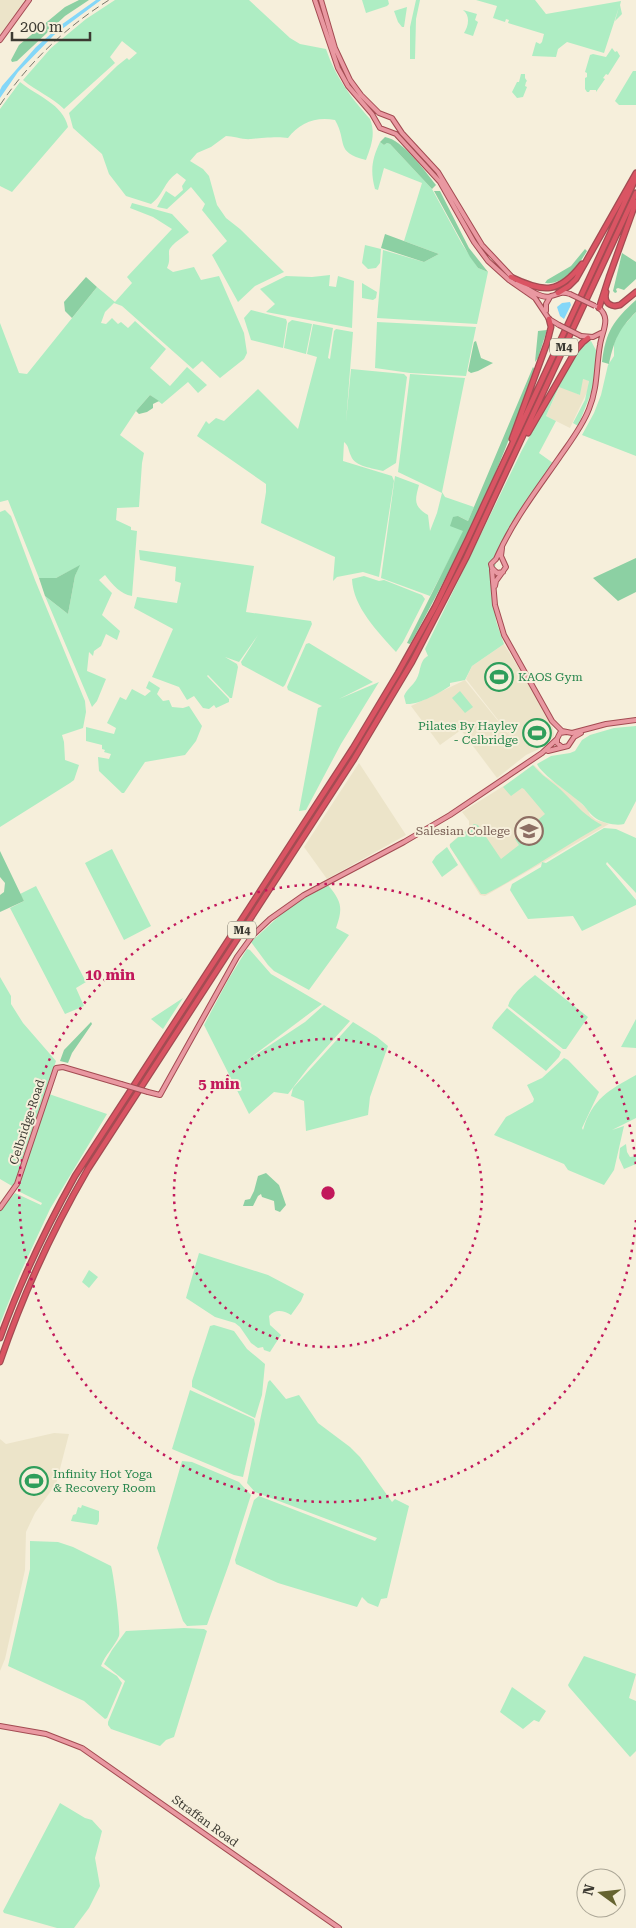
<svg xmlns="http://www.w3.org/2000/svg" width="636" height="1928" viewBox="0 0 636 1928" font-family="'Roboto Serif',serif">
<rect width="100%" height="100%" fill="#f6efdb"/>
<path fill="#ece4c9" d="M0,0H30L0,40Z
M582,379L589,380L587,392L570,428L546,416L560,386L580,395Z
M504,644L542,706L553,728L554,734V737L537,750L526,755L497,778L461,730L440,745L411,706L465,680L523,752L466,679L472,666Z
M359,763L406,835L327,879L304,847Z
M534,765L545,776L568,791L588,810L590,815L596,820L609,824L485,896L480,895L449,845L469,826V821L462,812L529,770Z
M54,1433L69,1434L56,1484L35,1513L26,1532L25,1570L5,1659L0,1671V1439L6,1444Z"/>
<path fill="#aeedc3" d="M115,0H249L290,38L300,44L326,49C336,78 350,96 370,119C376,134 371,146 366,160C334,152 348,142 335,120C316,116 299,123 288,138C279,136 258,138 251,139C244,140 233,136 226,136L211,147L197,153L190,161L203,169L209,176L217,205L226,218L240,229L284,272L255,286L238,302L212,255L227,241L202,210L205,204L191,187L167,209L157,207L166,191L175,197L183,190L182,186L186,180L177,173C163,183 165,193 151,204L126,196L109,174L102,154L73,128L69,113L117,66L127,58L129,60L137,53L122,41L110,57L115,63L64,109C52,97 36,91 23,80L51,48L86,19Z
M362,0H388L389,4L387,6L366,13Z
M416,0H420L416,19L415,59H410V27Z
M476,0H535L546,14L621,1L620,5L622,14L615,21L619,7L604,53L567,42L558,49L556,57L532,56L536,42L540,44L542,42L544,34L508,23L509,20L506,19L505,22L493,18L497,6Z
M407,7L404,27H402L398,22L394,11Z
M463,10L477,14L475,20L478,22L473,36L464,33C468,27 471,16 463,10Z
M612,48L615,52L617,51L620,56L608,75L606,74L603,78L605,79L596,92V90H590L589,92H587L585,89V78L587,77V73L585,72L590,55L593,54L606,57Z
M633,71H636V105H619L615,101Z
M521,74H525V78L527,81L526,82L525,86L527,87L523,97L517,98L512,92L517,82H519Z
M20,82C37,96 63,104 68,127L12,192L0,186V109Z
M380,142L384,145L387,143L390,144L432,189L462,244L478,268L488,272L477,324L377,318L383,250L424,262L439,254L404,241L422,183L384,168L378,190L375,189C370,170 372,159 380,142Z
M132,203L172,214L189,232C184,237 169,245 169,252C169,259 170,261 167,268L173,272L194,267L201,280L219,276L244,333L247,353L244,359L220,378L202,361L193,369L122,306L114,303L105,312L101,323L106,324L112,318L118,324L121,322L128,328L135,321L166,349L150,368L170,386L187,367L207,385L198,393L188,382L162,404L150,395L136,411L120,435L144,453L142,463L139,507L117,508L116,520L131,527V530L137,531L132,596C120,594 113,585 105,575L99,580L112,593L102,615L120,631L117,640L106,634L101,646L94,651L93,656L89,652L87,671L106,679L97,701L92,707L45,596L68,614L75,576L79,566L56,578H39L8,500L0,502V323L19,373L27,374L97,287L115,302L132,283L127,277L172,229L153,217L130,208Z
M365,245L381,249L380,263L376,268L368,269L362,263Z
M330,275L329,286L336,287L338,276L354,281L352,328L266,312L275,304L260,289L286,276L312,277Z
M362,283L377,292L376,298L373,300L362,298Z
M251,310L286,319L287,322L283,348L251,340L244,318Z
M636,312V456L582,435L594,413L601,395L608,365L614,356V344L619,331Z
M292,320L312,324L306,354L284,348L288,323Z
M377,322L476,327L466,376L410,373L375,368Z
M313,324L333,328L328,358L330,359L334,331L336,329L353,332L346,422L351,369L404,374L407,377L396,463L383,471C373,468 355,467 351,456C348,450 349,446 344,442L343,461L392,476L394,481L379,577L363,572L337,577L333,581L335,557L261,523L266,492V484L197,436L206,421L209,424L216,418L224,421L258,389L298,429L317,357L307,354Z
M591,341L597,352L593,388L578,426L573,423L585,400L589,381L583,379L580,395L559,387L546,416L556,421L539,453L553,463L511,523L499,549L492,581L496,621L504,644L472,666L465,680L450,683V686C439,693 419,705 406,704L404,696C407,689 413,685 416,680C421,673 419,660 428,656L425,649L522,450L563,376L582,345Z
M410,374L465,378L442,492L445,497L474,507L468,521L458,516L464,531L430,596L381,578L395,476L419,485C415,500 413,506 428,515L430,531L437,513L442,493L398,472Z
M5,510L11,516L35,580L85,701L86,712L83,728L62,735L64,742L65,760L79,765L74,780L70,783L0,827V512Z
M139,550L254,566L246,612L311,621L312,624L285,685L283,687L242,665L241,662L258,635L239,662L225,657L237,664L238,667L232,698H230L208,675L207,676L229,699V702L216,708L214,705L209,709L203,708L194,696L187,700L179,687L152,677L173,629L134,608L137,597L177,603L181,583L175,581L176,567L140,560Z
M364,576L379,581L384,580L422,595L425,599L403,642L396,652C378,632 353,607 352,579Z
M309,643L373,682L339,699L379,682L341,744L306,810L299,811L318,708L322,706L288,690L287,687L306,644Z
M149,681L160,688L157,694L163,701L169,700L172,707L183,708L189,706L202,726L196,741L185,755L145,762L124,793H122L99,771L98,757L109,759L111,754L104,752L105,750L102,749V745L86,741V727L114,734L116,728L107,723L120,697L126,700L132,689L145,696L151,691L146,688Z
M460,691L473,707L465,713L452,698Z
M636,726V801L624,824C616,826 604,823 597,819C591,816 586,807 581,803C570,793 542,775 537,764L551,756L570,753L575,751L582,740L590,735L614,728Z
M533,765C541,775 551,781 560,789C576,804 582,814 602,825C563,847 526,873 486,894H481L450,847V844L474,824L478,825L501,859L519,845L515,839L545,814L524,789L522,788L511,796L503,787Z
M604,828L616,829L636,838V893L607,862L606,864L636,900V905L582,931L573,916L528,919L510,890L512,884L541,867L542,862L546,863Z
M447,847L458,865L442,877L432,862L436,856Z
M112,849L151,926L124,940L85,863Z
M328,885C342,902 343,908 336,928L349,935L309,990L274,971L268,965L251,942L289,907Z
M36,886L86,982L76,988L84,1006L65,1014L10,908L24,901L20,894Z
M247,949L250,950L271,974L322,1004L246,1061L305,1022L324,1005L350,1021L308,1068L288,1094L274,1092L249,1114L204,1025L228,980Z
M535,975L588,1017L566,1049H563L508,1006C511,995 526,982 535,975Z
M0,977L11,996V1004L23,1023L56,1061L16,1182L12,1186L0,1179Z
M183,998L163,1029L151,1019Z
M507,1008L561,1052L559,1057L546,1071L492,1028L494,1023Z
M636,1019V1048L621,1047Z
M353,1022L377,1037L388,1046L370,1097L368,1115L306,1131L304,1101L291,1096L293,1088Z
M564,1058L568,1060L599,1092L582,1128L583,1130C592,1099 609,1090 636,1075V1118L612,1130L624,1126L614,1170L604,1185L568,1170L564,1164L494,1135L506,1117L533,1102L534,1099L527,1085L542,1078Z
M49,1094L107,1114L50,1209L19,1276L0,1324V1211L15,1193L41,1205L42,1203L18,1191V1189Z
M626,1144L627,1152L630,1157L636,1156V1164L624,1169L619,1158L620,1148Z
M199,1253L268,1275L304,1294L301,1301L291,1315C283,1310 275,1309 269,1316L270,1325L281,1335L270,1352L264,1350L263,1347L258,1348L251,1343L240,1327L235,1323L215,1317L186,1298Z
M89,1270L98,1277L89,1288L82,1282Z
M214,1325L234,1331L247,1349L265,1364L262,1395L255,1418L192,1387V1381L209,1329L210,1326Z
M270,1380L286,1399L299,1395L318,1423L350,1447L360,1457L392,1502L395,1499L409,1506L387,1598L381,1599L378,1607L368,1603L362,1597L357,1607L278,1583L236,1564L235,1560L254,1500L259,1496L375,1541L377,1538L255,1492L247,1483L268,1382Z
M190,1390L254,1419L255,1424L243,1477L234,1475L172,1449Z
M182,1461L192,1462L239,1482L251,1495L229,1564L207,1625L187,1626L183,1621L157,1548Z
M82,1505L99,1511V1521L97,1525L71,1521L73,1515L76,1514L78,1507L81,1508Z
M30,1541L58,1542L73,1547L111,1566C113,1570 121,1630 119,1636C115,1646 105,1655 101,1666L117,1676L122,1683L107,1718L105,1719L84,1701L8,1666L30,1569Z
M184,1628L204,1629L207,1631L174,1737L166,1740L160,1746L111,1729L108,1725V1722L125,1681L104,1664L112,1650L126,1631Z
M584,1656L636,1674L629,1698L636,1701V1751L630,1757L569,1687L568,1685Z
M512,1687L546,1711L539,1722L534,1720L523,1729L500,1712Z
M60,1803L85,1818L92,1820L102,1831L95,1858L100,1886L89,1908L74,1928H57L4,1913L3,1911Z"/>
<path fill="#8cd0a3" d="M79,0H89L65,16L17,61L12,62L11,60L19,45L65,7Z
M385,137C403,140 425,171 436,185L432,189L390,144L387,143L384,145L380,142Z
M434,191H440L469,248L488,272L478,268L470,257Z
M385,234L439,254L424,262L381,248Z
M585,249L587,251C578,266 565,285 545,283L547,280L571,266Z
M622,253L636,262V279L624,290L618,288L616,289L617,292L615,293L613,291Z
M86,277L97,287L72,318L65,311L64,302Z
M636,300V312C619,329 614,340 609,364L602,362C606,331 613,321 636,300Z
M547,330L538,358L535,362L538,331Z
M476,341L481,358L493,363L478,371L471,373L468,371L474,342Z
M533,367L535,370C520,411 505,452 487,492C465,542 439,591 413,639L410,644L407,643L463,531L450,526L453,517L458,516L468,521Z
M150,395L159,401L153,404V408L147,412L139,414L136,411Z
M636,558V592L618,601L593,578Z
M80,565L75,576L68,614L45,596L39,578H56Z
M0,851L24,901L0,912V895L4,892L5,883L0,877Z
M91,1022L92,1024L72,1053L68,1063L60,1061L64,1050Z
M266,1173L279,1185L286,1205L280,1212L275,1210L274,1201L262,1197L261,1194L258,1196L253,1206H243L245,1200L250,1199L254,1191L258,1176Z"/>
<path fill="#84d7f8" d="M96,0H101L54,35L18,72L0,98V90L2,86L36,47L61,25Z
M570,302L571,305L564,319L560,316L557,307L562,303Z"/>
<g fill="none" stroke-linecap="round" stroke-linejoin="round">
<defs>
<path id="major" d="M315,0L338,68L348,86L372,114L380,128L396,134L440,182L474,242L488,261L509,280L535,298L549,319L559,325
M321,0L335,48L350,80L361,95L379,113L392,118L402,133L438,172L482,245L512,277
M0,40L29,0
M518,282C525,287 541,300 551,296C559,294 561,291 570,294
M546,311V304L550,297
M581,336L593,337L601,333
M496,559C512,522 536,491 559,458C570,442 582,427 589,409C598,387 596,368 600,345C602,331 612,318 598,307
M496,559L491,564L492,568L497,573L503,572
M492,570L495,605L504,635L552,721L562,731L572,733L606,724L636,720
M495,586L496,581L506,567L501,556L502,548
M562,747L557,743V739L560,733L566,732
M548,751L568,746L574,737L581,733
M148,1092L160,1095L237,957L253,935L270,919L304,895L404,842L450,815L542,753L557,739
M0,1208L17,1184L56,1068L63,1067L121,1084
M0,1726L46,1734L82,1748L339,1928"/>
<path id="highway" d="M511,277C544,293 559,294 582,264
M606,292C604,300 607,305 615,306L620,305L636,292
M558,293L569,286L576,279L636,173
M599,308L609,277L636,202
M528,433L576,350L583,342L588,338
M512,439L547,343L551,327L549,319
M0,1338C20,1282 46,1228 75,1176L353,748L398,673L435,607L468,539L636,178
M0,1362C23,1294 52,1231 88,1169L354,759L412,662L466,558L636,193"/>
</defs>
<use href="#major" stroke="#a34b52" stroke-width="6"/>
<use href="#highway" stroke="#a34b52" stroke-width="7"/>
<use href="#major" stroke="#e998a1" stroke-width="4"/>
<use href="#highway" stroke="#da5463" stroke-width="4.5"/>
<path stroke="#7b776b" stroke-width="1" stroke-dasharray="8 4" stroke-linecap="butt" d="M0,105C29,62 66,27 109,0"/>
<defs>
<path id="major-bridge" d="M570,294L595,306
M559,325L581,336
M121,1084L148,1092"/>
</defs>
<use href="#major-bridge" stroke="#a34b52" stroke-width="6" stroke-linecap="butt"/>
<use href="#major-bridge" stroke="#e998a1" stroke-width="4"/>
</g>
<g fill="none" stroke="#c2185b" stroke-width="2.5" stroke-dasharray="2.5 5">
<circle cx="328" cy="1193" r="154"/>
<path d="M636 1220A309 309 0 1 1 636 1166"/>
</g>
<defs>
<symbol id="stadium-ring" viewBox="-11 -11 22 22"><circle r="9.5" fill="#f6efdb" stroke="#2e9e5b" stroke-width="1.5"/><path d="M0-5a6.5 5 0 1 0 0 10a6.5 5 0 1 0 0-10ZM-3.5-1.8h7v3.6h-7Z" fill="#2e9e5b"/></symbol>
<symbol id="school-ring" viewBox="-11 -11 22 22"><circle r="9.5" fill="#f6efdb" stroke="#8d6e63" stroke-width="1.5"/><path d="M0-5L7-2L0 1L-7-2ZM-4 1L0 2.5L4 1V4Q0 6-4 4Z" fill="#8d6e63"/></symbol>
</defs>
<g fill-rule="evenodd">
<use href="#stadium-ring" x="483" y="661" width="32" height="32"/>
<use href="#stadium-ring" x="521" y="717" width="32" height="32"/>
<use href="#school-ring" x="513" y="815" width="32" height="32"/>
<use href="#stadium-ring" x="18" y="1465" width="32" height="32"/>
</g>
<g text-anchor="middle" stroke-width="4" stroke-linejoin="round" paint-order="stroke">
<g fill="#f6efdb" stroke="#747065" stroke-width="1">
<rect x="550" y="338.5" width="28" height="17" rx="4"/>
<rect x="228" y="921.5" width="28" height="17" rx="4"/>
</g>
<g font-size="11" font-weight="bold" fill="#3c3a32">
<text x="564" y="351">M4</text>
<text x="242" y="934">M4</text>
</g>
<g font-size="12" fill="#27864d" stroke="#f6efdb" text-anchor="start">
<text x="518" y="681">KAOS Gym</text>
<text x="518" y="730" text-anchor="end">Pilates By Hayley<tspan x="518" dy="14">- Celbridge</tspan></text>
<text x="53" y="1478">Infinity Hot Yoga<tspan x="53" dy="14">&amp; Recovery Room</tspan></text>
</g>
<g font-size="12" fill="#785e54" stroke="#f6efdb" text-anchor="end">
<text x="510" y="835">Salesian College</text>
</g>
<g font-size="12" fill="#3c3a32" stroke="#f6efdb">
<text transform="translate(27 1122) rotate(-72)" y="4">Celbridge Road</text>
<text transform="translate(205 1821) rotate(36)" y="4">Straffan Road</text>
</g>
</g>
<circle cx="328" cy="1193" r="8" fill="#c2185b" stroke="#f6efdb" stroke-width="2.5"/>
<g font-size="15" text-anchor="middle" font-weight="bold" fill="#c2185b" stroke="#f6efdb" stroke-width="4" stroke-linejoin="round" paint-order="stroke">
<text x="110" y="980">10 min</text>
<text x="219" y="1089">5 min</text>
</g>
<g transform="translate(601 1893) rotate(285)"><circle r="24" fill="#f6efdb" stroke="#aca797"/>
<path d="M0-4L9 19L0 12L-9 19Z" fill="#666431"/>
<text y="-8" font-size="14" font-weight="bold" text-anchor="middle" fill="#3c3a32">N</text>
</g>
<path d="M12 32v8h78v-8" fill="none" stroke="#3c3a32" stroke-width="2.5"/>
<text x="20" y="32" font-size="15" fill="#3c3a32" stroke="#f6efdb" stroke-width="4" paint-order="stroke">200 m</text>
</svg>
